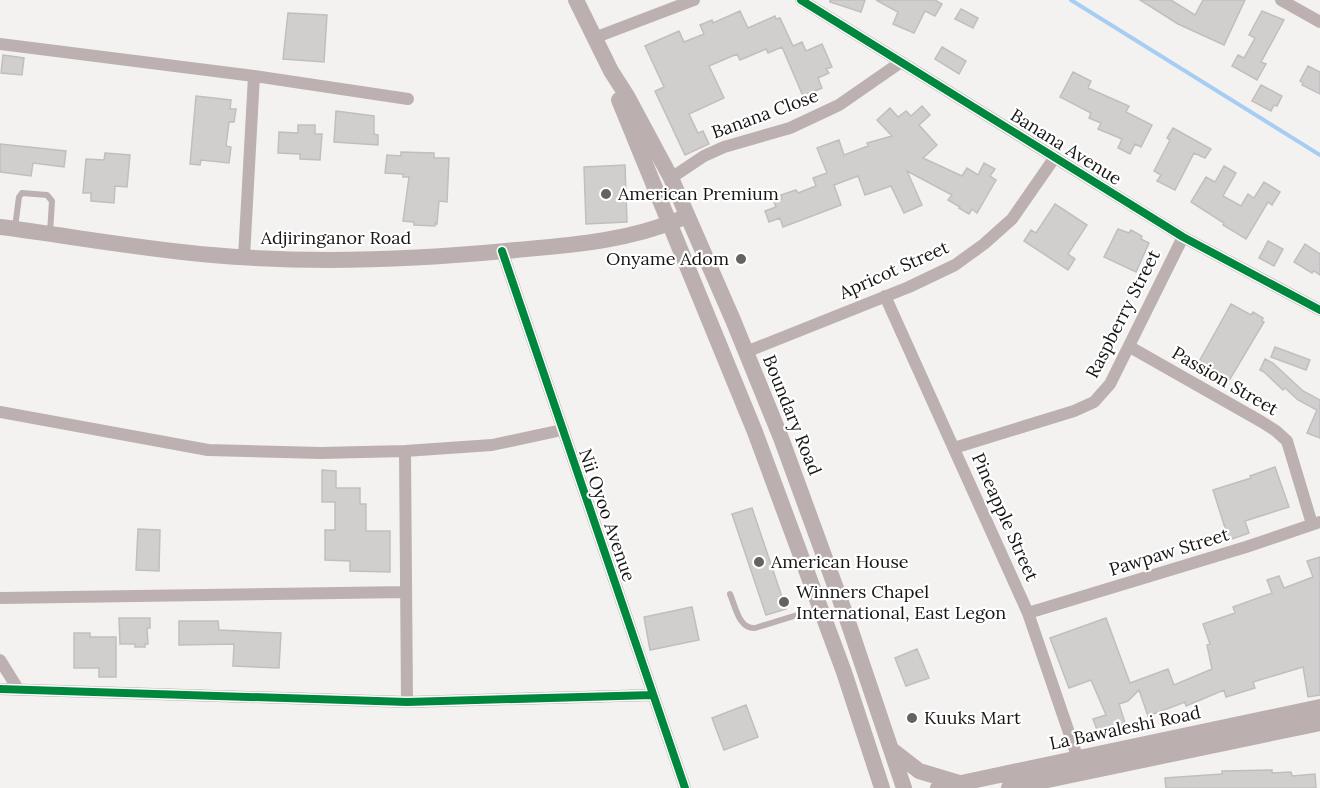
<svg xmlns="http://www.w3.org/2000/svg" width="1320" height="788" viewBox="0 0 1320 788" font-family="Lora,serif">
<rect width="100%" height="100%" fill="#f4f2f0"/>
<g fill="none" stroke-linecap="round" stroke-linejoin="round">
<path stroke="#a6cef2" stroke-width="4" d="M1071,0L1320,155"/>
</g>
<path fill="#d0cfcd" stroke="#c0bfbe" stroke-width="1.5" d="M830,0H865L861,12L830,2Z
M876,0H935L942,4L935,16L925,11L914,33L893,24L898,12Z
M1140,0H1171L1195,15L1203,0H1245L1224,45L1178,24Z
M961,9L978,18L973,28L955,19Z
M740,11L748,28L775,16L776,19L780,18L793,46L802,42L806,51L822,44L832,67L826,69L829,73L818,78L822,88L803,96L782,47L768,53L766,49L740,60L737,54L709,66L724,98L689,114L698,133L703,131L709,144L685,155L655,91L664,87L645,46L679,31L684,42L704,34L700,25L712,20L713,23Z
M1262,11L1284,20L1261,62L1266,64L1257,80L1232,66L1238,55L1244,58L1255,38L1249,35Z
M288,13L327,15L324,62L283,59Z
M942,47L966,61L959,74L935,59Z
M3,55L24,58L22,75L1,73Z
M1308,66L1320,72V94L1302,85L1303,83L1300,81Z
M1073,72L1091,81L1088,88L1129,106L1126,112L1152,125L1141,147L1135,144L1130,154L1118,148L1122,139L1098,129L1101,123L1089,118L1091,113L1060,97Z
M1261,85L1282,96L1277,106L1274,105L1271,111L1252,101Z
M196,96L231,100L230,109H236L234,122H229L226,146L231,147L229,163L201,160L200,165L190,164Z
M922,106L930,115L919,125L937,145L923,158L962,176L967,168L978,175L984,163L995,169L990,176L996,180L977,213L972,209L969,214L959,208L960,207L948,200L952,195L907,171L922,205L904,213L891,186L865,195L858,176L834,185L841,205L783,227L780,218L769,222L765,211L776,207L774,202L782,199L781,195L796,190L798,193L816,186L813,178L827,173L817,148L839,140L844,155L868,146L867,143L892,136L877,120L890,108L898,117L906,111L911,116Z
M336,111L374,116V134L378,135V145L334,142Z
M298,125H315V134H322L320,160L300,159V154L278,153L279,132L298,133Z
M1173,128L1211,149L1205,158L1194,153L1175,190L1157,181L1161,175L1154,171L1170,140L1167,138Z
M0,144L66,151L64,167L33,163L31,176L0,172Z
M401,152L434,153V158H449L447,202L439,201L437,224L435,223V226L414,225V222L403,221L409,177H403V174L385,173L387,155L401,156Z
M105,153L130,155L127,187L115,186L114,203L91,201V193H83L86,159L104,160Z
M625,165L627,222L586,224L584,167Z
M1224,166L1236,173L1223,196L1241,206L1248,194L1254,198L1264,182L1280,192L1272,205L1268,202L1246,239L1223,225L1224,223L1191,202L1206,177L1215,182Z
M1055,204L1087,225L1068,254L1075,259L1068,270L1024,241L1031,230L1036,233Z
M1118,229L1129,233L1131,230L1142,236L1141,239L1149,243L1136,272L1104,257Z
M1268,241L1283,249L1274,266L1259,258Z
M1305,244L1320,254V275L1314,271L1312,273L1294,262Z
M1231,304L1251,315L1253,312L1263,318L1262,321L1264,322L1227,384L1196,367Z
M1275,347L1310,360L1306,370L1271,357Z
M1265,359L1273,363L1303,391L1320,400V438L1307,433L1317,410L1298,400L1285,388L1283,390L1264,372L1260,370Z
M1275,467L1289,507L1245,521L1249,533L1226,541L1223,532L1226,531L1213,490L1251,478L1250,476Z
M322,470L336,471V488H360V504H366V531H390V572L350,571V561L325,560V530H335V502H322Z
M752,508L786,609L766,615L732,514Z
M138,529L160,530L159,571L136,570Z
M1320,557V695L1308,697L1303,667L1253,682L1255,688L1226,697L1224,690L1186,706L1185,702L1148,716L1139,690L1128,701L1119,704L1126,726L1099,735L1093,719L1106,715L1091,680L1069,688L1050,638L1106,618L1130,683L1168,669L1174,685L1212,669L1207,645L1210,644L1203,624L1235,613L1233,607L1272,593L1267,580L1279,576L1284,588L1313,577L1307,561Z
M692,607L699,640L650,650L644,617Z
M119,618H150V628H147L148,644H145V647H135V644H120Z
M179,621H218L219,630L281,633L279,668L233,666L234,644L179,645Z
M74,633H90V637H116V677H99V668H74Z
M917,649L929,678L906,686L895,658Z
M746,705L758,737L724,750L712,718Z
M1272,770V773L1291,772L1292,776L1315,774L1316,788H1166L1165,778L1222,774V771Z"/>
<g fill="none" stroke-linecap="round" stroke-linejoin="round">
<path stroke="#bcb1b0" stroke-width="6" d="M15,227L19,197L22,193L47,195L52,201L50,233
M730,594C736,608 739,629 755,628L820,608"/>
<path stroke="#bcb1b0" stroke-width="12" d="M801,0L1183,237L1320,310
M1281,0L1320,22
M594,38L694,0
M0,44L254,76L408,99
M671,178L704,156L724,147L790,128L839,105L901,62
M502,251L685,788
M244,257L254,76
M885,296L1028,613L1078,759
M1130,347L1262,422L1276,431L1287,441L1312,524
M746,352L909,287L955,265L984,244L1012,219L1055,157
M0,412L208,450L321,453L405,451L492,445L562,430
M954,448L1074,411L1094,402L1110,384L1183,237
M405,451L407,702
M0,598L406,592
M1028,613L1246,547L1320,522
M0,660L18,689
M0,689L407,702L653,695"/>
<path stroke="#bbb0af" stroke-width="16" d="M576,0L611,71L627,96L671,178L733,320L781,438L845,613L904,788
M619,100L755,432L844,672L882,788
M0,227C70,236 141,249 212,255C313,264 415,260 516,250C571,245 628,241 680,219
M892,750L919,771L959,783
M938,788L1320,707
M1009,788L1320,723"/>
<defs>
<path id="cycleway" d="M801,0L1183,237L1320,310
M502,251L685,788
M0,689L407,702L653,695"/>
</defs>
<use href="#cycleway" stroke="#fff" stroke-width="11"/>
<use href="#cycleway" stroke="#00873e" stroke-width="8"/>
</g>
<g fill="#646362" stroke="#fff" stroke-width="2">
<circle cx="606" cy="194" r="6"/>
<circle cx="741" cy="259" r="6"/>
<circle cx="759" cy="562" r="6"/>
<circle cx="784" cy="602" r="6"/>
<circle cx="912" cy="718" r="6"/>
</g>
<g text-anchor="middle" stroke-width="4.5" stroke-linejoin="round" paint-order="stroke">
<g font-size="18" fill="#171615" stroke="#fff">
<text transform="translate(765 114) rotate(-20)" y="6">Banana Close</text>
<text transform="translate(1066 147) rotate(32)" y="6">Banana Avenue</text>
<text x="336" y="244">Adjiringanor Road</text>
<text transform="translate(894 270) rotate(-24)" y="6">Apricot Street</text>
<text transform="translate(1123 314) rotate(-63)" y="6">Raspberry Street</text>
<text transform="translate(1225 381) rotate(30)" y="6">Passion Street</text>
<text transform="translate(792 415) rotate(68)" y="6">Boundary Road</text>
<text transform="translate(607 515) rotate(71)" y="6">Nii Oyoo Avenue</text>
<text transform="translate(1005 517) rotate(66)" y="6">Pineapple Street</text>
<text transform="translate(1169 552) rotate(-17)" y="6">Pawpaw Street</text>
<text transform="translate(1125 728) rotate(-12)" y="6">La Bawaleshi Road</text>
</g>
<g font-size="18" fill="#171615" stroke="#fff" text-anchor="start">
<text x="618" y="200">American Premium</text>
<text x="729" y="265" text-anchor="end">Onyame Adom</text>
<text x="771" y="568">American House</text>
<text x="796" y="598">Winners Chapel<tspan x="796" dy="21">International, East Legon</tspan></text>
<text x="924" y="724">Kuuks Mart</text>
</g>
</g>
</svg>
